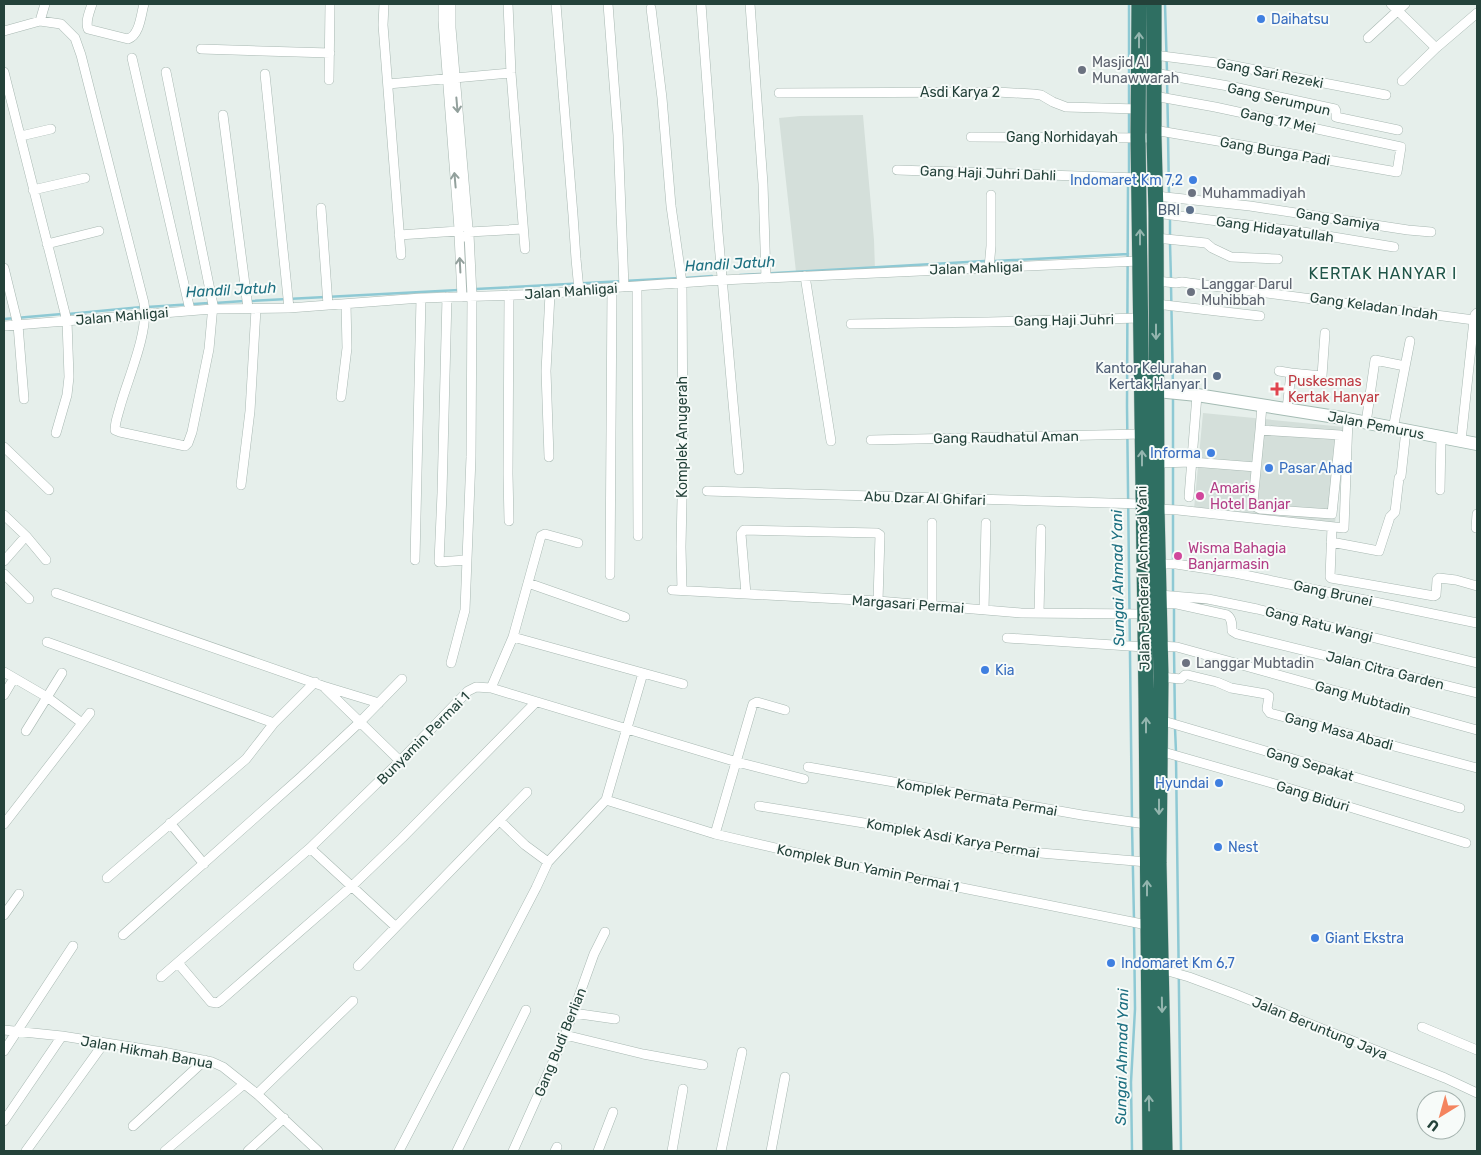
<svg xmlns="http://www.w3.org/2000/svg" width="1481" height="1155" viewBox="0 0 1481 1155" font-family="Rubik,sans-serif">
<rect width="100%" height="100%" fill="#e6efeb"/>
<path fill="#d4dfda" d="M863,115L874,240L875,270L796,272L779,118L800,116Z
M1203,413L1344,427L1335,524L1194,509Z"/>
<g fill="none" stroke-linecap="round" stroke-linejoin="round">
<path stroke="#8ec9d4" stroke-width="2.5" d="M1165,4L1167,72
M1167,78L1168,130
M1129,135V4
M1168,135L1169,195
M1129,175V140
M1128,180L1127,406L1132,820
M1169,200L1170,212
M1170,218V237
M1170,243L1171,280
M995,261L1128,254
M740,275L985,261
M685,278L712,276
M1171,285L1173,390
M476,289L679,278
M250,301L459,290
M215,303L244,301
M147,307L209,303
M68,314L142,307
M4,319L62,314
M1173,460V398
M1173,507V465
M1173,513V595
M1174,605V645
M1174,650L1175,722
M1175,728L1176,752
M1176,758L1181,1151
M1132,825L1134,920
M1132,1151L1131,1082L1135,1009L1134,925"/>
<defs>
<path id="street" d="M92,4C90,11 85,21 88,29L128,39C140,35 141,14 144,4
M384,4L383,25L401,255
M443,4V21L459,229
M451,4V28L468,228L469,232L465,237L460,236L458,231L461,227L463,226L468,228
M508,4L511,73L525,249
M556,4L573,215L576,259L579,290
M608,4L618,135L624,287
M701,4L718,232L739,470
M750,4L763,184L766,278
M1391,4L1436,48
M651,8L662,98L671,206L682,283L683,452L681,547L682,590
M40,21L45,4
M4,31L40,21L61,24L75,38L81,55L144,303C149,332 128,378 120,407C118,415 115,422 115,430L120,432L185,446L188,443L192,432L209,349L213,305L166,72
M1368,38L1405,4
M201,49L330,53
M1154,55L1225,64L1386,95
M132,58L190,310
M4,72L67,321L69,377L67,395L56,433
M1154,73L1234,87L1335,109L1336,111V117L1398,130
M265,74L289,308
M329,80L330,4
M1402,81L1436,48L1477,13
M388,84L511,73
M779,93L997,92L1033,94L1041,95L1053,102L1066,107L1138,109
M223,115L248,308
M1154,130L1397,172L1401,147L1215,107L1154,96
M21,136L51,129
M971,137L1154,138
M897,170L1139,178
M33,190L85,178
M1156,196L1250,206L1408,230L1431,232
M321,208L328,305
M1156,213L1303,232L1394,247
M469,232L523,229
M459,234L462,297
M399,235L458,231
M1156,238L1206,243L1212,248L1231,257L1278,259
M47,244L99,231
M4,268L18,325L24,399
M989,268L991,246V195
M805,276L831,441
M1156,281L1176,283L1182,282L1474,320
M637,286L638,536
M509,295L508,474L509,521
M447,297L442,493L439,562L466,560
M1156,304L1260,316
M851,324L988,322L1140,318
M4,326L212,309L289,308L421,298L550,294L579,290L722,280L1139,261
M1279,371L1291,373
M341,397L347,348L346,304
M1287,409L1291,373L1322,376L1325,333
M1366,423L1375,360L1405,366
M1393,429L1410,341
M1260,430L1340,435L1332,514L1260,509L1256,507L1253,501Z
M1260,430L1262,405
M871,440L1142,434
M1461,441L1474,320L1475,315L1477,313
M4,447L49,490
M549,457L546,371L550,294
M1158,463L1192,462L1256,467
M241,485L250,411L256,309
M1440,490L1441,437
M707,491L1142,504
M1189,497L1197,395
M1157,509L1178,510L1344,528L1348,419
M4,515L26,536L46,560
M1332,527L1330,577L1331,578L1434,596L1436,595L1437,580L1439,578L1456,580L1477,586
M1476,528L1477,514
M1331,542L1379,551L1390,517L1395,512L1399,478L1401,476L1406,430
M415,560L421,298
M4,561L26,536
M1159,564H1176L1235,573L1477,623
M4,574L29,599
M610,575L612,288
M528,583L625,617
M672,590L878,601L1021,613L1144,614
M56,593L323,686L379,703
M746,594L741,534L744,530L877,533L880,535L878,601
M1160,595L1208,599L1257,609L1477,663
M1160,603L1177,604L1227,615C1232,618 1232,625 1232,631L1237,634L1477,693
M932,605V523
M984,610L986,523
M1039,613L1041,529
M513,637L643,673L606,800
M1007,638L1144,647
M47,642L274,723
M1160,646L1177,647L1477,730
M451,663L465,610L471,457L472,296L469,234
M4,672L47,697L82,723
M643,673L683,684
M1161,677L1181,679L1185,675H1188L1217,682L1231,688L1266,694L1269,696L1267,709L1270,713L1477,768
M325,688L400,761
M491,688L513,637L541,536L545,534L578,543
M4,695L14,678
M1160,720L1460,808
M26,731L62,673
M1160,751L1275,784L1466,843
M808,767L1082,815L1146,824
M759,806L870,824L1017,851L1147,862
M500,821L525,845L548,862L606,800L715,834L853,866L1147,925
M170,823L204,864
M4,824L90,713
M715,834L753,704L757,702L785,710
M310,848L396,927
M107,878L246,759L274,723L315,682
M4,915L19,894
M123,935L302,776L360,722L402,679
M178,963L211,1002L217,1003L220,1001L352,886L402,838L536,702
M358,966L527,792
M1161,969L1189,977L1235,994L1445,1078L1477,1093
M161,977L310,848L400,761L468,691L476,687L491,688L737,762L804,779
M573,1013L615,1019
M1422,1027L1477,1050
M4,1030L62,1036L163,1052L212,1062L223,1067L257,1094L318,1151
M565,1035L643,1054L703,1065
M4,1051L73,946
M257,1094L353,1001
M4,1121L62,1036
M133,1126L205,1060
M26,1151L104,1043
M165,1151L244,1084
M248,1151L284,1118
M399,1151L536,888L548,862
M457,1151L526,1010
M513,1151L565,1035L594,954L605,932
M555,1151L557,1147
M598,1151L613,1112
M672,1151L683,1089
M721,1151L742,1052
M771,1151L785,1077"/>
<path id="secondary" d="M1157,391L1197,395L1342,418L1477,444"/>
<path id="highway" d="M1139,4L1138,137L1146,698L1150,1151
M1154,4V138L1156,213L1157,509L1161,677L1159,863L1165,1151"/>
</defs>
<use href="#street" stroke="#a8b8b2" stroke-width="10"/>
<use href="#secondary" stroke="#a4bbb3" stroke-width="14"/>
<use href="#highway" stroke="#c2cac8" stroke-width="16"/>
<use href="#street" stroke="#fff" stroke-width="9"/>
<use href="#secondary" stroke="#fff" stroke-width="12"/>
<use href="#highway" stroke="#2f6f62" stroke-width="15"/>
</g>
<defs><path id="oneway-shaft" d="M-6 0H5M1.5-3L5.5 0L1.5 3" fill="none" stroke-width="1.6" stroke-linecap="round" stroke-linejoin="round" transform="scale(1.25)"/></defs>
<g stroke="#93b5ae">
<use href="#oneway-shaft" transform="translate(1139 40) rotate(-90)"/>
<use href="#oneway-shaft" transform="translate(1140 237) rotate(-90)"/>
<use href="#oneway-shaft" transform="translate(1156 332) rotate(90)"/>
<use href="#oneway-shaft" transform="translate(1142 458) rotate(-90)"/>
<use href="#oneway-shaft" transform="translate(1146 725) rotate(-90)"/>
<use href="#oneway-shaft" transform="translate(1159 807) rotate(90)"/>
<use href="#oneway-shaft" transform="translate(1147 888) rotate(-90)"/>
<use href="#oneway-shaft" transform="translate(1162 1005) rotate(89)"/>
<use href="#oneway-shaft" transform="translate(1149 1103) rotate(-91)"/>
</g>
<g stroke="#92a09c">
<use href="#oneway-shaft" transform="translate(457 105) rotate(85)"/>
<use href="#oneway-shaft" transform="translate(455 180) rotate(-95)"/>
<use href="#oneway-shaft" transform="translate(460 265) rotate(-93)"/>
</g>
<g fill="#3f7fe0" stroke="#f7fbf9" stroke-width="2">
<circle cx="1261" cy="19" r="5"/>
<circle cx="1193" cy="180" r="5"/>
<circle cx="1211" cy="453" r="5"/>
<circle cx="1269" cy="468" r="5"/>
<circle cx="985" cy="670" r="5"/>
<circle cx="1219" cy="783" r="5"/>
<circle cx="1218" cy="847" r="5"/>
<circle cx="1315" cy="938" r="5"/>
<circle cx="1111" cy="963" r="5"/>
</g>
<g fill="#6b7280" stroke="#f7fbf9" stroke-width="2">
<circle cx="1082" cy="70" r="5"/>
<circle cx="1192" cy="193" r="5"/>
<circle cx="1191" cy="292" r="5"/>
<circle cx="1186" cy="663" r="5"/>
</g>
<g fill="#5c6f8a" stroke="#f7fbf9" stroke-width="2">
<circle cx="1190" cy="210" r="5"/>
<circle cx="1217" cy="376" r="5"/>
</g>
<path fill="#e0444e" stroke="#f7fbf9" stroke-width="2" d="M1274.5 381.5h5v5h5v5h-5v5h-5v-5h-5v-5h5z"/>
<g fill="#d1479c" stroke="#f7fbf9" stroke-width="2">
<circle cx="1200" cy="496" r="5"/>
<circle cx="1178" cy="556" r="5"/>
</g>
<g text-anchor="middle" stroke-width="4" stroke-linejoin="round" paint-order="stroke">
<g font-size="14" fill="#366cbe" stroke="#f7fbf9" text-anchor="start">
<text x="1271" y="24">Daihatsu</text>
<text x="1183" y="185" text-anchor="end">Indomaret Km 7,2</text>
<text x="1201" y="458" text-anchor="end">Informa</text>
<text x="1279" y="473">Pasar Ahad</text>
<text x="995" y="675">Kia</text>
<text x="1209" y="788" text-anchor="end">Hyundai</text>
<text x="1228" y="852">Nest</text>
<text x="1325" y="943">Giant Ekstra</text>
<text x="1121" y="968">Indomaret Km 6,7</text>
</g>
<g font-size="14" fill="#5b616d" stroke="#f7fbf9" text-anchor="start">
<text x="1092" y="67">Masjid Al<tspan x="1092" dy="16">Munawwarah</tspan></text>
<text x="1202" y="198">Muhammadiyah</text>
<text x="1201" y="289">Langgar Darul<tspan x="1201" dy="16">Muhibbah</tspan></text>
<text x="1196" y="668">Langgar Mubtadin</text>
</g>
<g font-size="14" fill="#24423a" stroke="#f7fbf9">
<text transform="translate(1270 73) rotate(11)" y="5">Gang Sari Rezeki</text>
<text x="960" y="97">Asdi Karya 2</text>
<text transform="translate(1279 99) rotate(13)" y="5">Gang Serumpun</text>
<text transform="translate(1278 120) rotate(12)" y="5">Gang 17 Mei</text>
<text x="1062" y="142">Gang Norhidayah</text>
<text transform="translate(1275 151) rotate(10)" y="5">Gang Bunga Padi</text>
<text transform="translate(988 173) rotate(2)" y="5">Gang Haji Juhri Dahli</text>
<text transform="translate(1338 219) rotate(9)" y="5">Gang Samiya</text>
<text transform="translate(1275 229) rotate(8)" y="5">Gang Hidayatullah</text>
<text transform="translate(976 268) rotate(-2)" y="5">Jalan Mahligai</text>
<text transform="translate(571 291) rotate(-4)" y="5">Jalan Mahligai</text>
<text transform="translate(1374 306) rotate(8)" y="5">Gang Keladan Indah</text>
<text transform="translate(122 316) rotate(-5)" y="5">Jalan Mahligai</text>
<text transform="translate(1064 320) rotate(-1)" y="5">Gang Haji Juhri</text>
<text transform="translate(1376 425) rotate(11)" y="5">Jalan Pemurus</text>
<text transform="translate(682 437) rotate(-90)" y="5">Komplek Anugerah</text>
<text transform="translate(1006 437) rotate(-1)" y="5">Gang Raudhatul Aman</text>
<text transform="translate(925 498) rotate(2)" y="5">Abu Dzar Al Ghifari</text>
<text transform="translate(1143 578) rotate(-91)" y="5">Jalan Jenderal Achmad Yani</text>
<text transform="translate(1333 593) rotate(12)" y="5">Gang Brunei</text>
<text transform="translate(908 604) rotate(4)" y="5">Margasari Permai</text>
<text transform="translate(1319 624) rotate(14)" y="5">Gang Ratu Wangi</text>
<text transform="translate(1385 670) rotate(14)" y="5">Jalan Citra Garden</text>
<text transform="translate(1363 698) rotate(15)" y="5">Gang Mubtadin</text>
<text transform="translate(1339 731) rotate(15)" y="5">Gang Masa Abadi</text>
<text transform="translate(423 738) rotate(-45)" y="5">Bunyamin Permai 1</text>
<text transform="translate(1310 764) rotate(16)" y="5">Gang Sepakat</text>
<text transform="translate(1313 796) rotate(17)" y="5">Gang Biduri</text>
<text transform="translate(977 797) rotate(10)" y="5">Komplek Permata Permai</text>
<text transform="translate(953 838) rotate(10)" y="5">Komplek Asdi Karya Permai</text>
<text transform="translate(868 868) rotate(12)" y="5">Komplek Bun Yamin Permai 1</text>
<text transform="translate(1320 1028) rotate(22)" y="5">Jalan Beruntung Jaya</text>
<text transform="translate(560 1042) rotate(-68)" y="5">Gang Budi Berlian</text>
<text transform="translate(147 1052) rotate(10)" y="5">Jalan Hikmah Banua</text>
</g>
<g font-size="14" fill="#4e5e75" stroke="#f7fbf9" text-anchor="end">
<text x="1180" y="215">BRI</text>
<text x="1207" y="373">Kantor Kelurahan<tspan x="1207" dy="16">Kertak Hanyar I</tspan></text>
</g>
<g font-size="14" fill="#be3a42" stroke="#f7fbf9" text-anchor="start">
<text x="1288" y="386">Puskesmas<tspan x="1288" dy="16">Kertak Hanyar</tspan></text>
</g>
<g font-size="14" fill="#b23c85" stroke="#f7fbf9" text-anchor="start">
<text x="1210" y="493">Amaris<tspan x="1210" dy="16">Hotel Banjar</tspan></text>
<text x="1188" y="553">Wisma Bahagia<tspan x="1188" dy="16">Banjarmasin</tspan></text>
</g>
<g font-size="15" font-style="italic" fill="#1c6f80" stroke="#f7fbf9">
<text transform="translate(730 264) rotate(-3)" y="5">Handil Jatuh</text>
<text transform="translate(231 290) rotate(-3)" y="5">Handil Jatuh</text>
<text transform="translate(1118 578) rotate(-91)" y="5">Sungai Ahmad Yani</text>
<text transform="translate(1122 1057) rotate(-89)" y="5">Sungai Ahmad Yani</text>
</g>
<g font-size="16" letter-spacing="1" fill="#1f5548" stroke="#f7fbf9">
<text x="1383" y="279">KERTAK HANYAR I</text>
</g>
</g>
<rect width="1481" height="1155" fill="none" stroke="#24423a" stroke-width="10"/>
<g transform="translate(1441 1115) rotate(217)"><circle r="24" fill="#f7fbf9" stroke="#a3b1ad"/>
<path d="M0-4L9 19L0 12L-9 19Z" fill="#f4845f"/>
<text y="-8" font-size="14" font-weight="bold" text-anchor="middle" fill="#24423a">U</text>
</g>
</svg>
